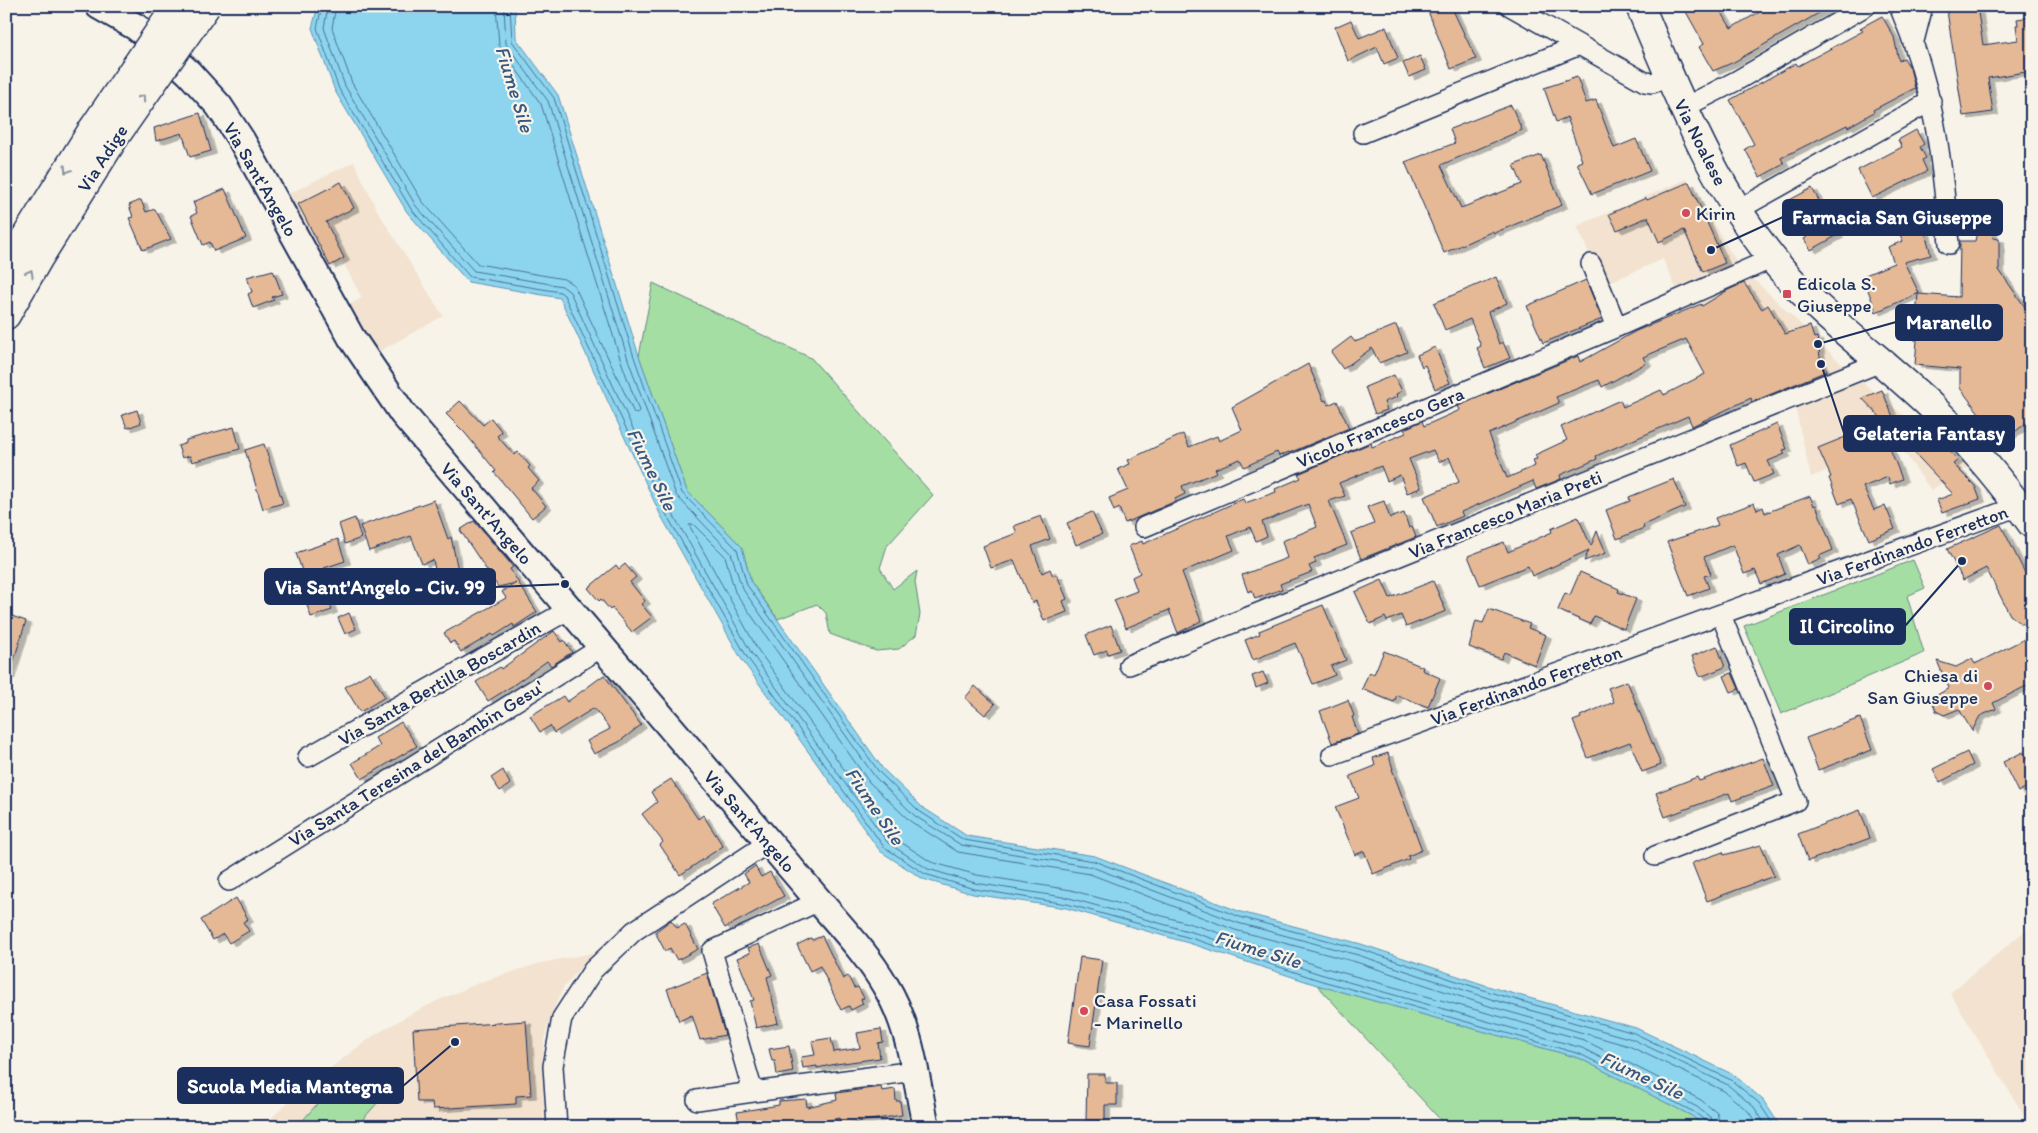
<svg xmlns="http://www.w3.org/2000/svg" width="2038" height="1133" viewBox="0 0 2038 1133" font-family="Itim,sans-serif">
<defs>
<filter id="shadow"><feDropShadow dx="5.5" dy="3" stdDeviation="0" flood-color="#0004"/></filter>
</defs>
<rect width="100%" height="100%" fill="#f7f3e8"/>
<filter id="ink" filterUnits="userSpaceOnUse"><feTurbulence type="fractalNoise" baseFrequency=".02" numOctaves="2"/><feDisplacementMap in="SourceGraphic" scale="10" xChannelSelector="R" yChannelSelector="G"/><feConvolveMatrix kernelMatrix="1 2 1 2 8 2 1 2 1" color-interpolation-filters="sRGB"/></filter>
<g filter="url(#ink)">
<path fill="#f2e2cf" d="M354,162L377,210L443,316L376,353L349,305L362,298L343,262L325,271L286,195Z
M1687,179L1737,263L1852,374L1968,467L1931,490L1896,441L1811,477L1793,398L1774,352L1711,330L1702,303L1678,293L1663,259L1603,285L1577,226Z
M2032,925V1127H2031L1950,993Z
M593,953L563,988L556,1003L545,1035L542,1060L544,1121L482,1124V1127H262L300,1091L373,1036L409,1015L439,1000L484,981L541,963Z"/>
<path fill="#a5dea3" stroke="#608680" d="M653,283L811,358L933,495L887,546L880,568L893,589L917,571L915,582L920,614L916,635L899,649L876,651L830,634L826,613L817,604L778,619L751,582L742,547L687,491L639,356Z
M1913,560L1925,588L1907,596L1924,653L1781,714L1744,626Z
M1317,985L1579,1058L1692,1116L1705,1127H1447Z
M345,1072L379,1101L356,1127H297Z"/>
<path fill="#8dd5ee" stroke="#5f93b4" d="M318,6H515L516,38L558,95L639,356L687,491L742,547L751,582L883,769L922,807L967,836L1095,856L1241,912L1361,944L1497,989L1636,1028L1734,1075L1763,1100L1781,1127H1705L1692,1116L1579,1058L1317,985L1192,944L1066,908L973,894L923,879L880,851L742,660L660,514L560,298L468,282L407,212L335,91L312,28Z"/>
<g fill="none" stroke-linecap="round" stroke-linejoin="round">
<path stroke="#497198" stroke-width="1" d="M322,6L317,28L339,89L411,209L470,277L560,292L564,295L665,512L747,657L884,847L925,874L974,889L1067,904L1194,939L1319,980L1580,1054L1694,1112L1706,1121L1707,1127
M328,6L324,28L345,86L416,206L474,271L562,286L570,292L670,509L752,654L888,843L928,869L975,883L1069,898L1195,933L1320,974L1582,1048L1697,1107L1711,1118L1714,1127
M336,6L332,28L352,83L422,201L478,264L564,279L574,285L634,413L637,414L639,411L621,361L541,104L499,45L496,6
M504,6L506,44L548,101L628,359L676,495L731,553L742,588L875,777L915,816L961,845L1092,867L1238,923L1358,955L1494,1000L1632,1039L1728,1085L1754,1107L1767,1127
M510,6L512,41L554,98L634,357L682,493L737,549L747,585L879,772L919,811L964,840L1094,861L1240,917L1360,949L1496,994L1634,1033L1731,1080L1759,1103L1775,1127
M1721,1127L1717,1113L1701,1100L1584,1040L1322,967L1198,926L1071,890L977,875L931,862L893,837L758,650L689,525L693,524L725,556L735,592L869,782L910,821L958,852L1090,874L1235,930L1356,962L1492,1007L1629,1046L1724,1091L1749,1112L1758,1127"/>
</g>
<path fill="#e5b995" stroke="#1b2f5e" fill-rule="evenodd" filter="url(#shadow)" d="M1426,6H1451L1476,59L1451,69Z
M1693,6H1718L1731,28L1770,6H1831L1734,62L1713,71L1699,47L1704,44L1685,10Z
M1977,6L1983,45L2018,40L2016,25H2018L2017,19L2032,17V71L1988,78L1993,112L1963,116L1947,11Z
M1882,16L1894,37L1899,61L1904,58L1910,68L1915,88L1873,110L1874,112L1848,127L1847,125L1781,158L1784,164L1760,177L1745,149L1754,144L1730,100L1796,63L1798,66L1863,31L1860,28Z
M1351,20L1359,38L1386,27L1398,58L1384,64L1377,47L1348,61L1335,27Z
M1420,56L1426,70L1409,77L1403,63Z
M1577,77L1586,103L1596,100L1614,148L1636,139L1650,171L1592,194L1577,163L1582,161L1567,117L1556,122L1544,88Z
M1511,105L1522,130L1441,165L1461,208L1522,184L1514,165L1541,155L1562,205L1494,233L1493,231L1444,253L1405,162L1455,143L1450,129Z
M200,113L211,151L190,157L182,133L156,141L154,128Z
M1916,130L1924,144L1920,147L1926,158L1922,160L1927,171L1872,198L1858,170L1902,147L1898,140Z
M341,182L354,208L326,222L344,258L330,266L298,204Z
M1689,182L1725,263L1703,272L1684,230L1659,242L1648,217L1617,230L1609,214L1646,198L1647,200Z
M1812,188L1838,235L1811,250L1804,239L1807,237L1804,231L1801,232L1784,203Z
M225,189L246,238L214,251L210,242L203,245L191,216L197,213L193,202Z
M141,200L146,212L155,209L171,239L143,250L129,218L133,217L129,205Z
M1918,203L1930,225L1924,228L1931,255L1904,262L1919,293L1876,312L1863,276L1894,263L1888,247L1903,241L1891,216Z
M1977,231H1992L1993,238L1999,239V270L2032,317V419L2001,442L1960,388V369L1915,365L1917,340H1914L1918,294L1959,297L1960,241H1975Z
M273,270L282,294L272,297L274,300L253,308L248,294L252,292L247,277Z
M1496,277L1507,303L1488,312L1499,344L1503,342L1510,358L1485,368L1477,348L1481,346L1470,319L1445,330L1434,303Z
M1586,280L1602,319L1543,343L1527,306Z
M1744,283L1762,309L1768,305L1785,334L1810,326L1814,338L1817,337L1821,364L1827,371L1752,402L1751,398L1692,426L1688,416L1596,456L1597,459L1560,475L1561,479L1536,489L1533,481L1461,512L1463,516L1437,527L1424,497L1459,482L1449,457L1439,462L1433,450L1409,459L1421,488L1407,493L1400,475L1387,481L1381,466L1339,483L1345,496L1329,501L1347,545L1314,558L1316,563L1309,566L1312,572L1280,584L1282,589L1255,599L1252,590L1248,592L1242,575L1287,558L1282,541L1317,527L1308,504L1262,522L1267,536L1256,541L1250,527L1228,536L1234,550L1182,572L1201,621L1178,633L1169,610L1126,628L1114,600L1137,591L1132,577L1140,573L1129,546L1142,541L1143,544L1243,499L1245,503L1276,492L1275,489L1301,478L1298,474L1371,443L1372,447L1406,433L1404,429L1422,421L1424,426L1460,410L1458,406L1578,356L1580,362L1636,331L1701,304L1702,306L1728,290ZM1686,339L1705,374L1664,395L1661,390L1623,407L1620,400L1561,427L1567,440L1535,455L1537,459L1533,460L1535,466L1507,478L1489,434L1559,403L1556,397L1599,380L1602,387L1646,363L1643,357Z
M1396,325L1407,352L1379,363L1372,348L1343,369L1331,352L1351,337L1355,342Z
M1435,347L1450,383L1435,389L1425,365L1422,367L1417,355Z
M1308,364L1324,401L1326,400L1328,405L1337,401L1349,428L1289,453V452L1279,456L1277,452L1244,467L1240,459L1215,469L1217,472L1182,486L1185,494L1175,499L1176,501L1125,523L1119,508L1114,511L1109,498L1128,490L1118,469L1130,464L1128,460L1183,434L1189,447L1217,436L1219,441L1242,430L1232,407Z
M1394,375L1402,391L1396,394L1397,397L1384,402L1387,410L1375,414L1365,387Z
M1882,390L1902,439H1901L1862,398Z
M460,401L483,425L491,418L502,432L497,436L514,455L518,452L530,466L528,468L539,481L531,488L546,506L532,518L494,472L496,471L465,433L446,414Z
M137,410L141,423L127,428L122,415Z
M1880,423L1902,479L1890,484L1888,477L1863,487L1874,510L1885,505L1895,529L1869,540L1851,499L1839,504L1829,478L1831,477L1818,448Z
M1777,424L1787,449L1783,450L1785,454L1768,461L1774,474L1754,482L1746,463L1738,466L1730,445Z
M234,427L240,449L192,462L190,456L182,458L178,446L186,443V440Z
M1929,429L1958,460L1953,464L1975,486L1980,499L1942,513L1937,500L1953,494L1906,444L1917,433L1921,437Z
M264,444L283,503L263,509L245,450Z
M1674,479L1685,507L1643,525L1644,528L1617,539L1606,510L1630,501L1629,497Z
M1810,496L1814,506L1816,505L1833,550L1819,556L1821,559L1808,565L1800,545L1778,555L1785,574L1761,584L1755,570L1744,574L1733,545L1704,557L1711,574L1704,576L1709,588L1688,596L1667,542L1718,525L1715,518L1754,503L1757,510L1763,507L1765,513Z
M434,500L448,539L451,537L463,594L441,598L433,560L422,564L411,536L369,551L360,526Z
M1384,501L1390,518L1404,513L1409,528L1412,527L1416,537L1361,559L1351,533L1374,524L1367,507Z
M1092,512L1102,534L1076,545L1067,523Z
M1041,516L1050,539L1032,546L1042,573L1050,569L1053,576L1057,575L1067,599L1063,601L1067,612L1044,621L1036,601L1032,603L1014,560L991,568L983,546L1017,533L1014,526Z
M1578,517L1591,546L1597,531L1606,553L1584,561L1589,550L1532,576L1528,566L1480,585L1468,556L1504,542L1508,552L1552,532L1551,529Z
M355,518L361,538L345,544L339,524Z
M474,521L509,562L513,567L510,569L537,612L514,627L513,624L494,636L492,634L461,652L454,641L450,643L444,633L506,598L502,592L516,583L498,587L460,530Z
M2001,525L2032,587V620L2022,624L2010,615L1986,568L1963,580L1947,549Z
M338,539L345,561L324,568L327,578L322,580L332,610L311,617L305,599L311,597L296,553Z
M625,564L636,577L630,582L645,601L641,604L652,617L632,632L612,608L610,610L601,599L599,601L588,588L616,565L619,569Z
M1580,572L1619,589L1618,592L1636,599L1624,629L1594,616L1590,624L1558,610L1565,593L1570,595Z
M1382,580L1390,598L1433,581L1446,611L1406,627L1401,615L1387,621L1385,617L1370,624L1355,592Z
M1323,605L1346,660L1331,666L1335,675L1313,684L1295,643L1253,660L1245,640L1260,634L1259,631Z
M1489,609L1530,624L1528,628L1546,635L1535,665L1504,652L1501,659L1469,647L1476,621L1483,623Z
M349,613L356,629L345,634L338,618Z
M6,614L26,621L9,676L6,675Z
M1111,625L1120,650L1108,654L1107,650L1094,655L1086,635Z
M554,631L562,642L564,640L572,652L551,666L547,661L512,686L488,701L476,682L500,667L501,669Z
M2032,635V683L1993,703L1996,709L1980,716L1972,731L1959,709L1944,715L1936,711L1933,703L1934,697L1949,688L1937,661L1956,667L1972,659L1975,664Z
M1717,646L1725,667L1700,677L1692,656Z
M1384,651L1423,667L1422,670L1440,678L1428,707L1397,695L1394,702L1362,689L1369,672L1374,674Z
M370,672L385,697L360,712L345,687Z
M1263,672L1268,683L1256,688L1252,676Z
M1732,673L1739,689L1731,692L1724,676Z
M604,675L641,725L619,742L594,754L587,741L610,729L594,708L554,733L550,726L540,732L530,716L563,696L567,702Z
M1627,681L1661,765L1642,772L1630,742L1588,758L1573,721L1581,718L1580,716L1614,702L1608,688Z
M975,686L995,704L985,715L965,698Z
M1348,700L1354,716L1352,717L1358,734L1332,743L1320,711Z
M1860,718L1872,750L1818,770L1806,738Z
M401,722L417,746L362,779L352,763L380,746L375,738Z
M1967,752L1973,765L1940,782L1933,769Z
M2023,752L2032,769V784L2018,792L2003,762Z
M1388,753L1393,769H1392L1422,850L1408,856L1409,859L1373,874L1364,851L1355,855L1335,807L1359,798L1350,776L1375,766L1373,758Z
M1763,758L1774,786L1732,801L1729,793L1665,817L1656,793L1697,777L1699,781Z
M503,770L510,784L500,791L491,778Z
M671,779L698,819L703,815L723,846L680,875L660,845L663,842L642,814L657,802L651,792Z
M1860,810L1870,838L1808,861L1798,834Z
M1761,845L1774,876L1707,901L1692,863L1723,852L1724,855Z
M755,866L761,877L770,872L784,896L725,928L711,904L749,882L744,874Z
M236,898L248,919L243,922L249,931L229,943L223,934L213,940L201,920Z
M671,920L677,928L685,924L698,949L677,960L670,948L665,951L655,932Z
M822,936L843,979L848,976L854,988L858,987L864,998L861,999L863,1004L851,1010L849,1006L841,1010L820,966L810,971L797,945L811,938L812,940Z
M759,944L772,975L767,977L778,1023L756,1028L750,1001L754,1000L737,958L750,953L748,948Z
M1080,957L1102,960L1090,1046L1068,1043Z
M707,973L725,1035L700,1040L692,1015L679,1021L667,989Z
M526,1021L531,1095L516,1096V1104L433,1109L432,1102H417L413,1029Z
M881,1029L883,1042L878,1043L880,1058L836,1064L817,1068V1066L803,1068L801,1057L815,1055L812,1041L831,1038L834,1052L860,1048L857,1033Z
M789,1046L793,1072L777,1075L775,1061H772L769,1049Z
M1087,1074H1105V1083H1117V1105H1105V1120H1086Z
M881,1087L882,1091L895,1089L896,1101H900L902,1115L840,1125L839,1118L800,1127H784V1121L759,1123V1127H740L737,1112L779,1105V1101L806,1099L807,1107L837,1100L836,1093Z"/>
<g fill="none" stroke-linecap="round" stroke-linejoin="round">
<defs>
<path id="street" d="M1510,6L1645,82L1652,83L1670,77
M1899,6C1934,88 1942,156 1949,244
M1914,41L1923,6
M1683,108L1736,81L1866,6
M1363,133L1577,46
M1738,210L1931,101
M1591,264L1617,327
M1144,527L1617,327L1773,258
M1129,665L1881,362
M1332,755L2019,506
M308,757L570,609
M1655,856L1796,801L1721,615
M229,881L602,647
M819,901L712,951L753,1092L915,1071
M697,1100L753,1092
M557,1127L553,1066L562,1018L593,970L634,931L768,843"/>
<path id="secondary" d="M99,6L136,27L159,45L189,73L219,106L242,141L351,337L403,414L819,901C842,928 867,954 885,985C911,1027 916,1079 926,1127"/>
<path id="primary" d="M1640,6C1680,101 1718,199 1788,277C1833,326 1889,365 1937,412C1972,446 2003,484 2032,524"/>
<path id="highway" d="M6,269L93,129
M6,315L38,259L114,138"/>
</defs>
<use href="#street" stroke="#1b2f5e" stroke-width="22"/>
<use href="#secondary" stroke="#1b2f5e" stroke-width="30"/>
<use href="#primary" stroke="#1b2f5e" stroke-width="31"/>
<use href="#highway" stroke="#1b2f5e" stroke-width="31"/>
<use href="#street" stroke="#f7f3e8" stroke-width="19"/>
<use href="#secondary" stroke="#f7f3e8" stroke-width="26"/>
<use href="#primary" stroke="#f7f3e8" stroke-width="28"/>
<use href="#highway" stroke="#f7f3e8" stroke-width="28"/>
<defs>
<path id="highway-bridge" d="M93,129L177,6
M114,138L206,6"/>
</defs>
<use href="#highway-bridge" stroke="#1b2f5e" stroke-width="31" stroke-linecap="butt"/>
<use href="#highway-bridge" stroke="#f7f3e8" stroke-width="28"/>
</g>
<defs><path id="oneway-chevron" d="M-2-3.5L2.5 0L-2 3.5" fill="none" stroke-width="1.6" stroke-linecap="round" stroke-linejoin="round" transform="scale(1.25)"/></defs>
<g stroke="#8991a3">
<use href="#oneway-chevron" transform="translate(142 98) rotate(-55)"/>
<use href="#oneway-chevron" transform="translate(67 170) rotate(122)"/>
<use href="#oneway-chevron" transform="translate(30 273) rotate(-61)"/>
</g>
</g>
<g fill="#d1495b" stroke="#f7f3e8" stroke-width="2">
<circle cx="1686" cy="213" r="5"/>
<rect x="1782" y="289" width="10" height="10" rx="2.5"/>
<circle cx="1988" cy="686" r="5"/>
<circle cx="1084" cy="1011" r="5"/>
</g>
<g text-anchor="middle" stroke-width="4.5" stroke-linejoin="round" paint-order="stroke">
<g font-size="19" fill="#1b2f5e" stroke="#f7f3e8">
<text transform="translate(1701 142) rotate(63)" y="7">Via Noalese</text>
<text transform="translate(102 158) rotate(-57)" y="7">Via Adige</text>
<text transform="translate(261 179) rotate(60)" y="7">Via Sant'Angelo</text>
<text transform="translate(1380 427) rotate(-23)" y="7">Vicolo Francesco Gera</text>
<text transform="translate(487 513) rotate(49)" y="7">Via Sant'Angelo</text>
<text transform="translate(1505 514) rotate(-22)" y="7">Via Francesco Maria Preti</text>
<text transform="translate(1912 545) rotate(-20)" y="7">Via Ferdinando Ferretton</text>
<text transform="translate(439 683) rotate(-30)" y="7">Via Santa Bertilla Boscardin</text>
<text transform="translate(1526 685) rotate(-20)" y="7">Via Ferdinando Ferretton</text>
<text transform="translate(416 763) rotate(-32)" y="7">Via Santa Teresina del Bambin Gesu'</text>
<text transform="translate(750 821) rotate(49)" y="7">Via Sant'Angelo</text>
</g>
<g font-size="19" fill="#1b2f5e" stroke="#f7f3e8" text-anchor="start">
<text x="1696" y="220">Kirin</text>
<text x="1797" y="290">Edicola S.<tspan x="1797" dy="22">Giuseppe</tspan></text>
<text x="1978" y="682" text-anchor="end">Chiesa di<tspan x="1978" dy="22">San Giuseppe</tspan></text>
<text x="1094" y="1007">Casa Fossati<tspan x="1094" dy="22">- Marinello</tspan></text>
</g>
<g font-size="20" font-style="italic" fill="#385882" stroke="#f7f3e8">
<text transform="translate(515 89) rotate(73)" y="7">Fiume Sile</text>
<text transform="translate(652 469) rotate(64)" y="7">Fiume Sile</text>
<text transform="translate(875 806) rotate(56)" y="7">Fiume Sile</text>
<text transform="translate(1258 949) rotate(17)" y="7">Fiume Sile</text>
<text transform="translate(1642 1075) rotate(25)" y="7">Fiume Sile</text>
</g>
</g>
<path fill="none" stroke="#1b2f5e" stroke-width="2" d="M1711 250L1783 217M1818 344L1896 322M1821 364L1844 433M565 584L495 587M1962 561L1905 626M455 1042L403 1086"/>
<g fill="#1b2f5e" stroke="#f7f3e8" stroke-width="2">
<circle cx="1711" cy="250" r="5"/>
<circle cx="1818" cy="344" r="5"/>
<circle cx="1821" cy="364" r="5"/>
<circle cx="565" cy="584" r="5"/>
<circle cx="1962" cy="561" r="5"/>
<circle cx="455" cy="1042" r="5"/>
</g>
<g fill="#1b2f5e" stroke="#1b2f5e" stroke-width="2">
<rect x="1783" y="200" width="219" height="35" rx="5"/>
<rect x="1896" y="305" width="106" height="35" rx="5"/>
<rect x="1844" y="416" width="170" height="35" rx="5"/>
<rect x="265" y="569" width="230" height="35" rx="5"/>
<rect x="1790" y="609" width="115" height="35" rx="5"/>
<rect x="178" y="1068" width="225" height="35" rx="5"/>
</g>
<g font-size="20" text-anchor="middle" font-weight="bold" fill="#fff">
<text x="1892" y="224">Farmacia San Giuseppe</text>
<text x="1949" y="329">Maranello</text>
<text x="1929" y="440">Gelateria Fantasy</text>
<text x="380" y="594">Via Sant'Angelo - Civ. 99</text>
<text x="1847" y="633">Il Circolino</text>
<text x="290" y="1093">Scuola Media Mantegna</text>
</g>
<rect width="2038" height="1133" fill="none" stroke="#f7f3e8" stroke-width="25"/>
<rect x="12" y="12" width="2013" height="1108" fill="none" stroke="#1b2f5e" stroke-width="2" filter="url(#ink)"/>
</svg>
